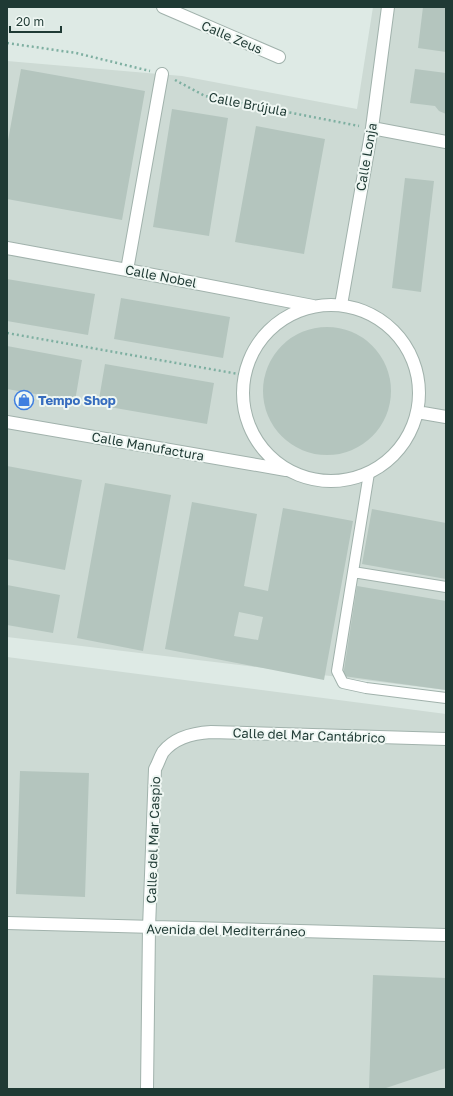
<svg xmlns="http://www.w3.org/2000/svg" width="453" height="1096" viewBox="0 0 453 1096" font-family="'Golos Text',sans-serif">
<rect width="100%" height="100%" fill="#deeae5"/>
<path fill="#cddad4" d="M373,7H446V690L7,637V61L182,76L357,109Z
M7,657L446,714V1089H7Z"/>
<path fill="#b4c5be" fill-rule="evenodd" d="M423,7H446V52L418,48Z
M21,69L145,91L122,220L7,199V146Z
M415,69L446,73V114L439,111L435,106L410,103Z
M172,109L228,118L209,236L153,227Z
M256,126L325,139L304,254L235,242Z
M405,178L434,181L421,292L392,288Z
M7,279L95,294L88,335L7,321Z
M121,298L230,317L223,358L114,339Z
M263 391a64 64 0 1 1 128 0a64 64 0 1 1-128 0Z
M7,346L82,360L75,401L7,389Z
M105,364L214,383L207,424L98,405Z
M7,466L82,480L65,570L7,559Z
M105,483L171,495L143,651L77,638Z
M192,502L257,514L244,586L268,591L283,508L353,521L324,680L165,649ZM239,612L263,617L258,640L234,636Z
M372,509L446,523V579L362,564Z
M7,585L60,595L53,633L7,625Z
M357,586L446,601V690L343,676Z
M20,771L89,773L85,897L16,894Z
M373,975L446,978V1068L383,1089H369Z"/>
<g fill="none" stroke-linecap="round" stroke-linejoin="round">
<defs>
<path id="lane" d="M369,473L337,671L343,683L366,688L446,698
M353,572L446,587"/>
<path id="street" d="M163,7L279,57
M372,128L446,142
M7,248L127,270L313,306
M127,270L162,74
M341,305L372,128L388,7
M243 393a88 88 0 1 1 176 0a88 88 0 1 1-176 0Z
M417,412L446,417
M7,422L286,470
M7,923L446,935
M147,1089L149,928L155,769C158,764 160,757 163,752C175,737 193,733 211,732L446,739"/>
</defs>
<use href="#lane" stroke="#a1b2ac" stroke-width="12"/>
<use href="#street" stroke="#a1b2ac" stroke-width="14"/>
<path stroke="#7eafa1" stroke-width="2.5" stroke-dasharray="2 3" stroke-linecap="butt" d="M7,43L76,53L150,71
M175,80L205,96L359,126
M7,333L244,375"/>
<use href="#lane" stroke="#fff" stroke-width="10"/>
<use href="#street" stroke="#fff" stroke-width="12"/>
</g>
<defs>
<symbol id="shop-ring" viewBox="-11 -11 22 22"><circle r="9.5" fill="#eff7f3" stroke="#3f7fe0" stroke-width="1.5"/><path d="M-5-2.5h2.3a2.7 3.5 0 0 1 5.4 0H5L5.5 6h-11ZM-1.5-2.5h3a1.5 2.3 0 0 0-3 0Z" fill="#3f7fe0"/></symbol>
</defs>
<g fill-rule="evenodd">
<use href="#shop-ring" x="13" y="389" width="22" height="22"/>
</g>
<g text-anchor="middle" stroke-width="4" stroke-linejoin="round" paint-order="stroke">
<g font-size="13" fill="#1f3a34" stroke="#eff7f3">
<text transform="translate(232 37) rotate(23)" y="5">Calle Zeus</text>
<text transform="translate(248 104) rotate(11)" y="5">Calle Brújula</text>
<text transform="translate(366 157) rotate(-80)" y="5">Calle Lonja</text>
<text transform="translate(161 276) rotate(11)" y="5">Calle Nobel</text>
<text transform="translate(148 446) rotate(10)" y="5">Calle Manufactura</text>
<text transform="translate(309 735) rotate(2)" y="5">Calle del Mar Cantábrico</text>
<text transform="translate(153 840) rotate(-88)" y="5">Calle del Mar Caspio</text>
<text transform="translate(226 930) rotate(1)" y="5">Avenida del Mediterráneo</text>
</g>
<g font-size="13" font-weight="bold" fill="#366cbe" stroke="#eff7f3" text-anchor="start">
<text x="38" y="405">Tempo Shop</text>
</g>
</g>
<rect width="453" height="1096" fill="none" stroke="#1f3a34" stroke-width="16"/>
<path d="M10 26v6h51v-6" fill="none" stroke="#1f3a34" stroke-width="2"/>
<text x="16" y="26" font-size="12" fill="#1f3a34" stroke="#eff7f3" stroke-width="3" paint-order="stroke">20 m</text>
</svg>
